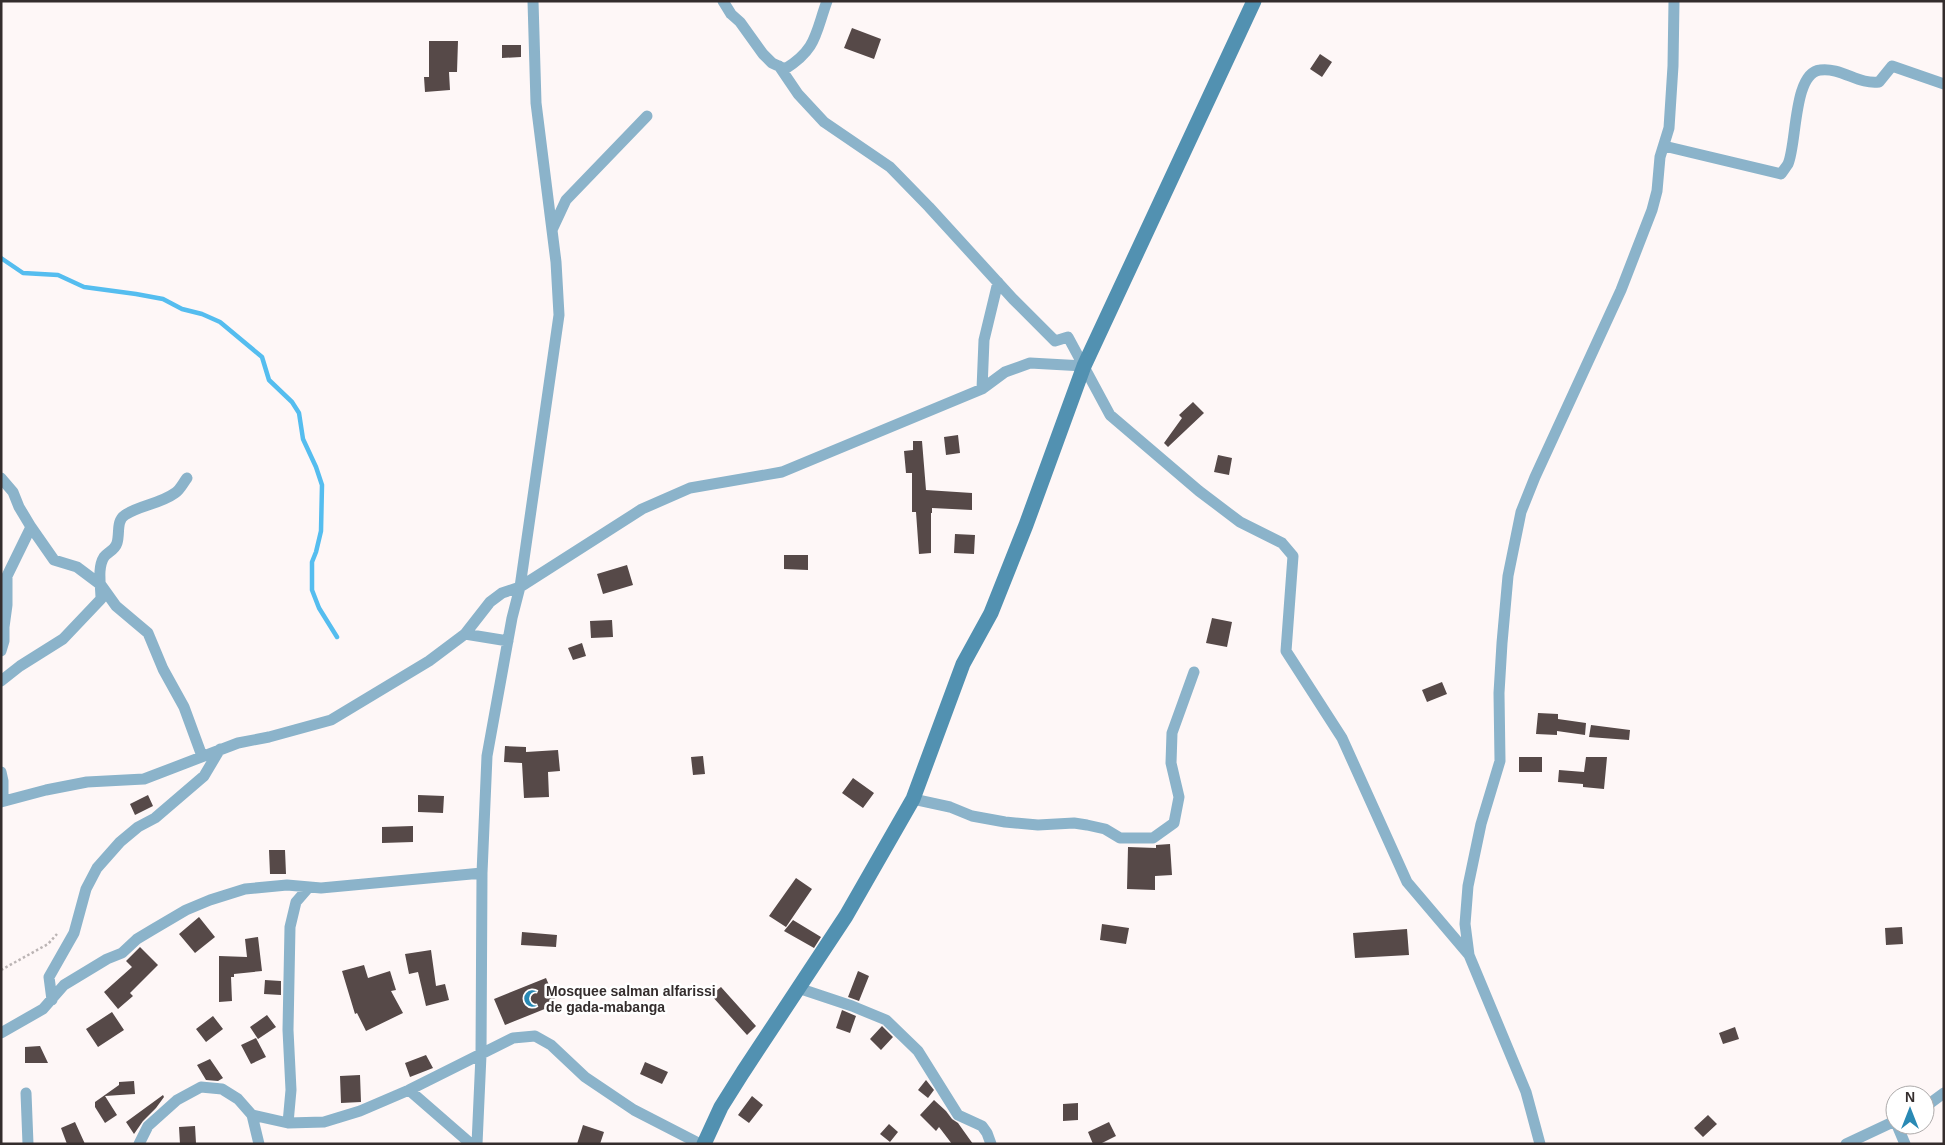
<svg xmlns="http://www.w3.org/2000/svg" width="1945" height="1145" viewBox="0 0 1945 1145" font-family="Helvetica,sans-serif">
<rect width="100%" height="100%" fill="#fef7f7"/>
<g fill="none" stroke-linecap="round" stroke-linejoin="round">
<path stroke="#55bdef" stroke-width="4.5" d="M1,258L23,273L58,275L84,287L136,294L163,299L182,309L202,314L220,322L262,357L269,380L292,402L299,413L303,439L316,467L322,485L321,531L316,552L312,562V590L319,608L337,637"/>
</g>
<path fill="#564948" d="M852,28L881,39L874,59L844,48Z
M429,41H458L457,72H449L450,90L425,92L424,77H429Z
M502,45H521V57L502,58Z
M1320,54L1332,62L1322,77L1310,69Z
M1193,402L1204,413L1168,447L1164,443L1182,418L1179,415Z
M958,435L960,453L946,455L944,437Z
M913,441H922L926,490L972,493V510L932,508V513H931V553L919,554L916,512H912V473H906L904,451L913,450Z
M1218,455L1232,458L1229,475L1214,472Z
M955,534L975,535L974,554L954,553Z
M784,555H808V570L784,569Z
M627,565L633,585L603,594L597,574Z
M1212,618L1232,622L1227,647L1206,643Z
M612,620L613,637L591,638L590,621Z
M582,643L586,656L573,660L568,648Z
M1442,682L1447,694L1427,702L1422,690Z
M1538,713L1558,714V719L1586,723L1585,735L1557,731V735L1536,734Z
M1591,725L1630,730L1629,740L1589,737Z
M505,746L526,747V752L558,750L560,771L548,772L549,797L524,798L522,763L504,762Z
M703,756L705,774L693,775L691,757Z
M1519,757H1542V772H1519Z
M1586,757H1607L1604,789L1583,787V784L1558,782L1559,770L1584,772Z
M853,778L874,793L863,808L842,793Z
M148,795L153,806L135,815L130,804Z
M418,795L444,796L443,813L418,812Z
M413,826V842L382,843V827Z
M1170,844L1172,875L1155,876V890L1127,889L1128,847L1156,848V845Z
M269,850H285L286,874H270Z
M796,878L812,889L786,927L769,916Z
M199,917L215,937L195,953L179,934Z
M793,920L821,937L814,948L784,931Z
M1102,924L1129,928L1126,944L1100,940Z
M1902,927L1903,944L1886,945L1885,928Z
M1407,929L1409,955L1355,958L1353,933Z
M522,932L557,935L556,947L521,945Z
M258,937L262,971L234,974V977H231L232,1001L219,1002V956L247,957L245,939Z
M140,947L158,965L130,993L133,996L118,1009L104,992L132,967L126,961Z
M431,950L436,986L445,984L449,1000L426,1006L418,972L409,974L405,954Z
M364,965L368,978L390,971L396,990L391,991L403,1013L366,1031L357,1013L355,1014L342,971Z
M858,971L869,976L859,1001L848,997Z
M546,978L557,1004L505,1025L494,999Z
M265,980L281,981V995L264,994Z
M721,987L756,1026L747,1035L711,995Z
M842,1010L856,1016L850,1033L836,1028Z
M112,1012L124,1030L98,1047L86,1029Z
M267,1015L276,1027L258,1039L250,1027Z
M213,1016L223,1029L206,1042L196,1029Z
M882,1026L893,1037L881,1050L870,1039Z
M1735,1027L1739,1039L1723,1044L1719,1033Z
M256,1038L266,1057L251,1064L241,1045Z
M40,1046L48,1063H25V1047Z
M426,1055L433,1068L410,1077L405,1063Z
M210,1059L223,1078L218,1081L206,1080L197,1065Z
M645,1062L668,1072L662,1084L640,1074Z
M360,1075L361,1102L341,1103L340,1076Z
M926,1080L934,1090L928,1098L918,1090Z
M134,1081L135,1094L105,1096L117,1115L105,1123L95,1107V1102L119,1085V1082Z
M163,1095L164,1097L156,1108L143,1121L134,1134L126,1122Z
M752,1096L763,1105L749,1123L738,1115Z
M934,1100L946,1111L952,1119L958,1123L973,1144H952L939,1127L936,1131L920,1115Z
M1078,1103V1120L1063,1121V1104Z
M1708,1115L1717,1124L1703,1137L1694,1128Z
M75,1122L85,1144H67L61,1128Z
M1109,1122L1116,1136L1100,1144H1093L1088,1132Z
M889,1124L898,1132L890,1142L880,1134Z
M583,1125L604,1132L600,1144H577Z
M195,1126L196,1143L180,1144L179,1127Z"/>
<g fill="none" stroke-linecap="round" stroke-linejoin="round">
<path stroke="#bbb4b4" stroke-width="2.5" stroke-dasharray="2.5 2.5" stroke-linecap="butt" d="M1,970L48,944L57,934"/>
<path stroke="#8bb3ca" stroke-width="11" d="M723,1L731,14L740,22L763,54L772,63L785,69C817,49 815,34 827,1
M779,66L798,94L824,122L890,167L929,207L1013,299L1055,341L1068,337L1110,415L1199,491L1240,522L1282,543L1293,556L1286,651L1342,738L1407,882L1469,955
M1664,146L1781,174C1783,171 1786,167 1788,164C1797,144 1793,73 1820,70C1841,67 1859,85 1879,82L1892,66L1944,84
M552,230L566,200L647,116
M982,389L984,340L998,282
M1,478L13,492L19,507L31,527L54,560L77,567L101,585L116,606L148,633L163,669L184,707L202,756
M465,634L508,641
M1,651L4,641V627L7,605V576L31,527
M1,681L20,666L63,639L101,599C101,586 97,568 104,557C108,552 115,550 117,543C120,533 116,521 125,515C140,505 160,504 175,493C180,490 183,483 187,478
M1,772L3,781V801
M913,799L950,807L972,816L1005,822L1038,825L1074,823L1087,825L1105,829L1120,838H1153L1174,823L1179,797L1171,763L1172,733L1194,672
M1,802L46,790L87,782L144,779L238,743L269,737L331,720L429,661L465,634L490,602L502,593L520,587L642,509L690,488L782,472L982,389L1005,372L1030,363L1084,366
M798,988L852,1006L886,1020L918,1051L958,1115L982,1126L987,1133L991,1144
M52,1000L49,977L74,933L86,889L97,868L120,842L138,827L155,818L204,776L220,749
M1,1033L43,1009L64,985L107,959L122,953L137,939L152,930L186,910L210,900L245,889L287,885L321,888L482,873
M409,1090L471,1144
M26,1093L28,1144
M1925,1107L1944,1093
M252,1115L288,1123L324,1122L360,1111L409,1090L513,1038L535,1036L551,1045L585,1077L634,1110L700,1144
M288,1123L291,1090L288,1030L290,927L296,902L309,887
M1897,1125L1905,1144
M139,1144L148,1126L177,1100L201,1087L222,1089L238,1099L252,1115L259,1144
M477,1144L481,1055L482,873L487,756L512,618L520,587L559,315L556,262L536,103L533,1
M1540,1144L1526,1092L1469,955L1465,924L1468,886L1481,824L1500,761L1499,693L1502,643L1508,576L1521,512L1535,477L1621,290L1652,210L1657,191L1660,157L1669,128L1673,66L1674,1
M1846,1144L1895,1121"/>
<path stroke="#5291b1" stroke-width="15" d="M704,1144L721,1107L743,1072L846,916L913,799L963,664L991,613L1026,525L1084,366L1254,1"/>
</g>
<defs>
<symbol id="mosque-bare" viewBox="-9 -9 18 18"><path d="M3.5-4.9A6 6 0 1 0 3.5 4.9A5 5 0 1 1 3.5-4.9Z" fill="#2989b4" stroke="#fff" stroke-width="2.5" paint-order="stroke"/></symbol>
</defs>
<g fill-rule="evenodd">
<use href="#mosque-bare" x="520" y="986" width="25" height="25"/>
</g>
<g text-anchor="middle" stroke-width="5" stroke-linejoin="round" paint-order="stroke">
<g font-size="14" font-weight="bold" fill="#342d2d" stroke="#fff" text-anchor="start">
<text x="546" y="996">Mosquee salman alfarissi<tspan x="546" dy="16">de gada-mabanga</tspan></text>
</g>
</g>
<rect width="1945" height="1145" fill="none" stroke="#342d2d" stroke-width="5"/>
<g transform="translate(1910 1110)"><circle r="24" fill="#ffffff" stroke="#aeabab"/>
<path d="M0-4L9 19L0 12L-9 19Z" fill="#2989b4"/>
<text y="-8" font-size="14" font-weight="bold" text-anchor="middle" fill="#342d2d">N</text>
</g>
</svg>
